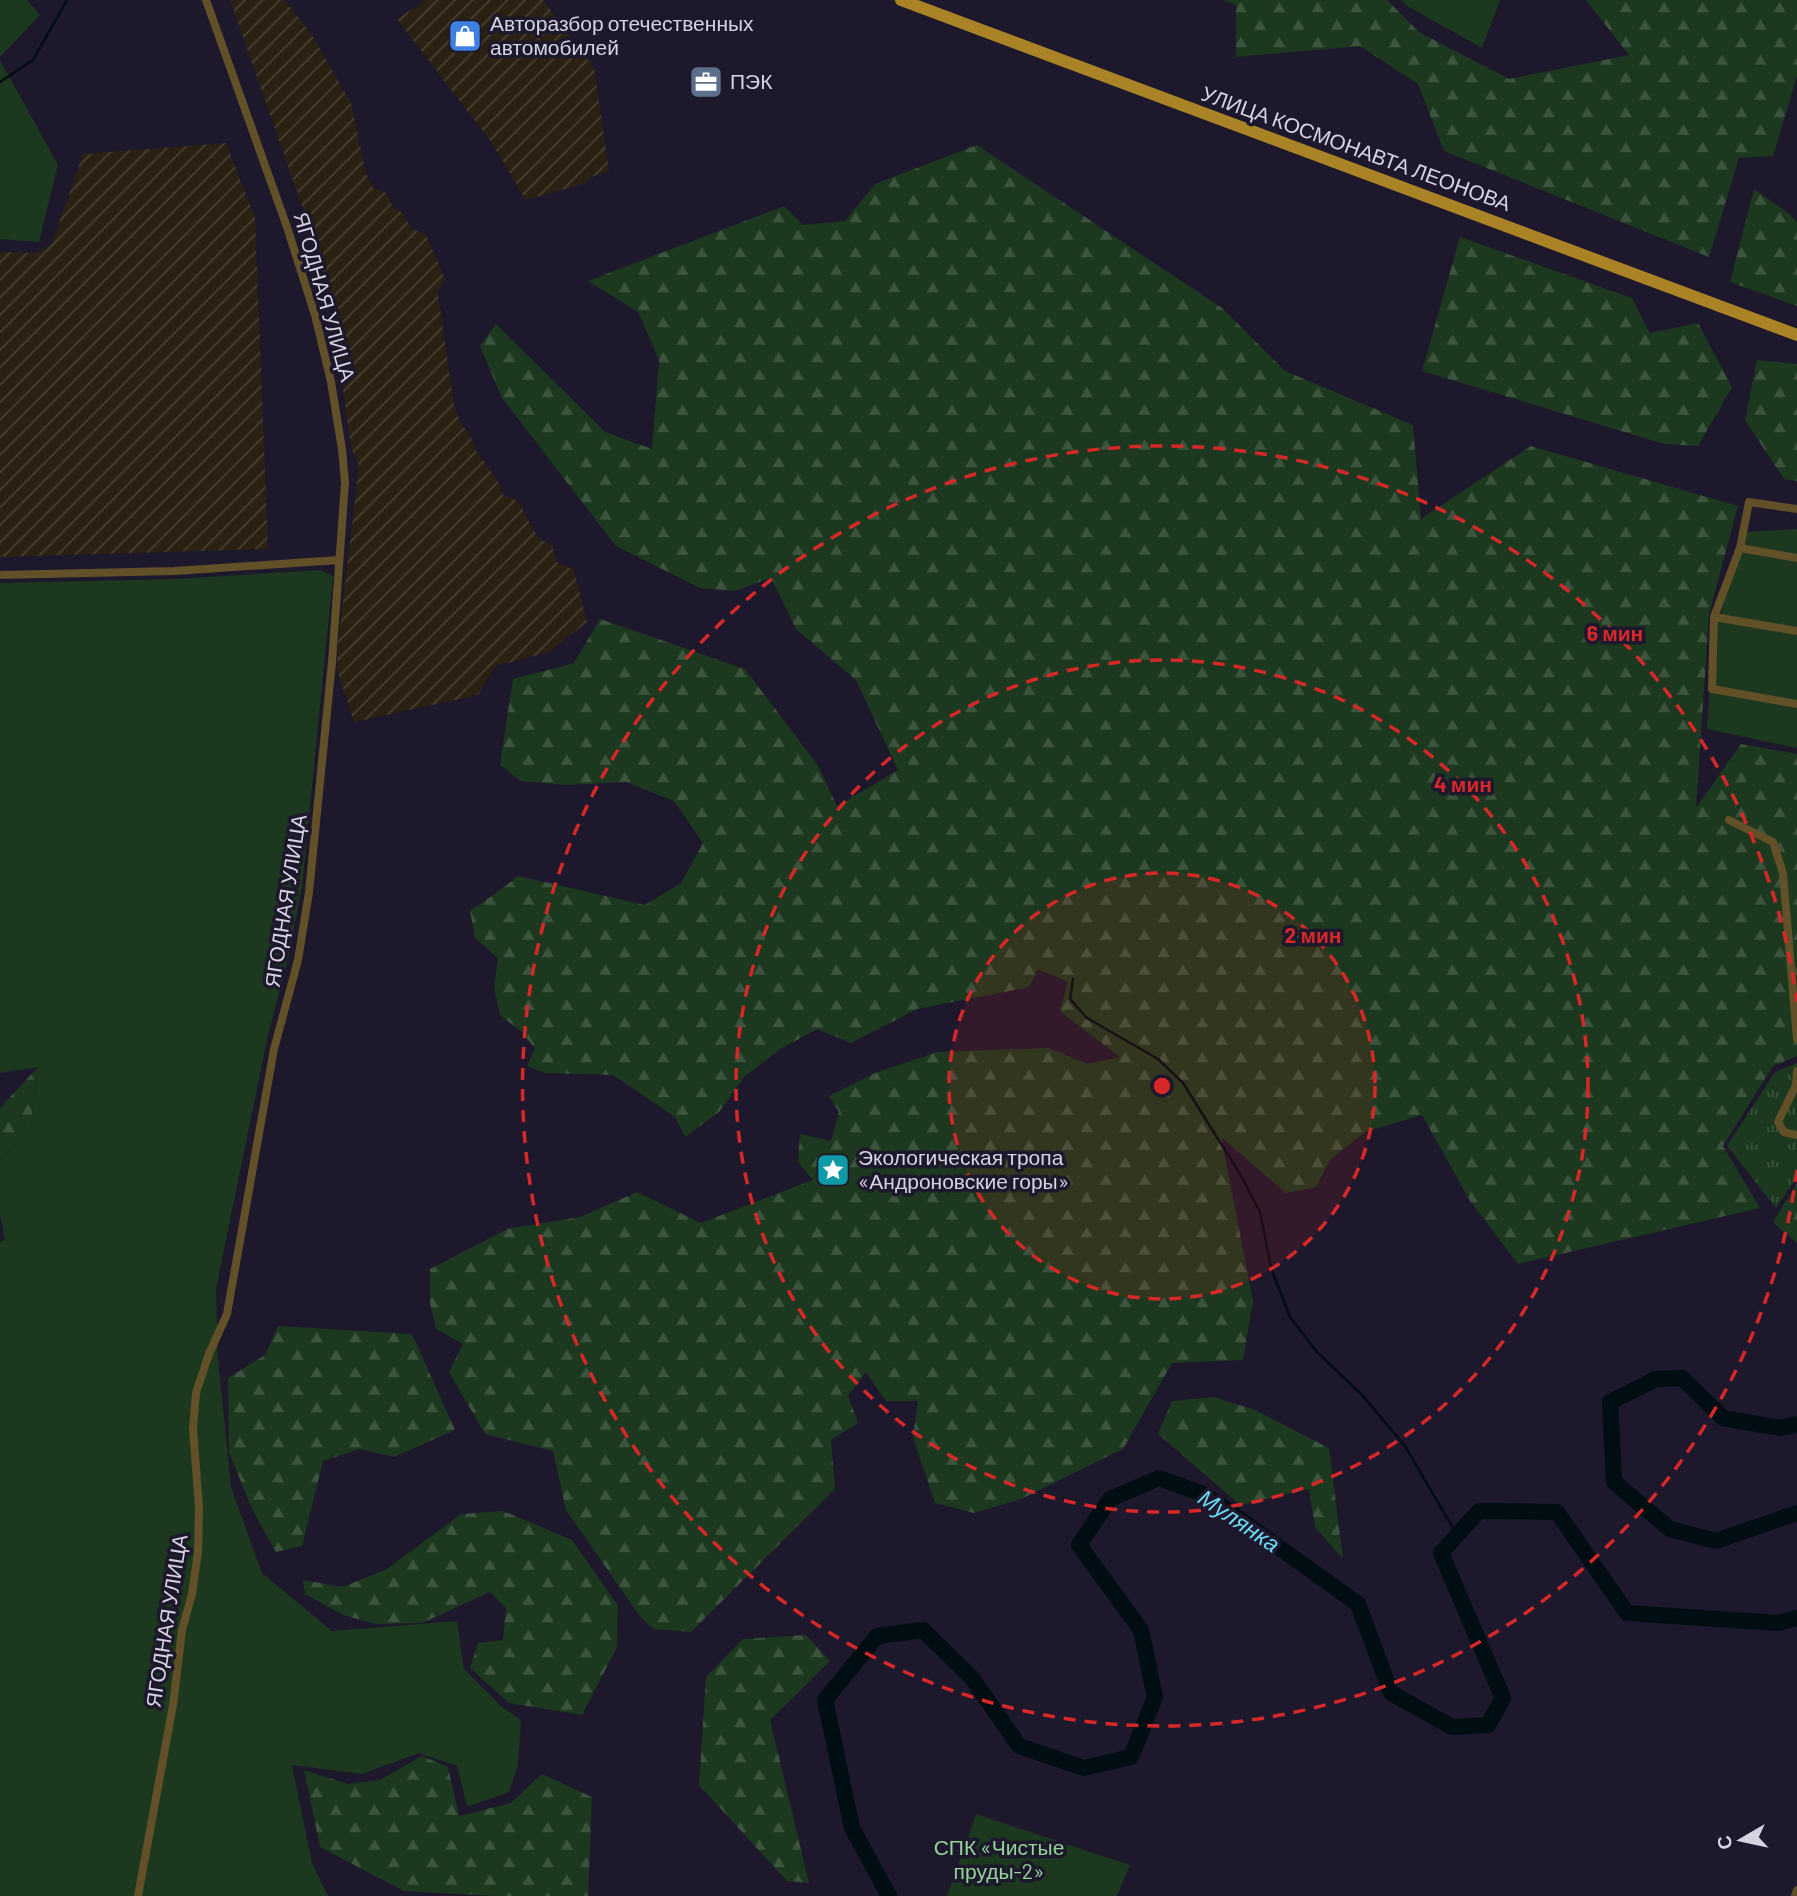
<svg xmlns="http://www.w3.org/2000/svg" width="1797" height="1896" viewBox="0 0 1797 1896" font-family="Barlow,sans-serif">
<defs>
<pattern id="industrial-furrows" width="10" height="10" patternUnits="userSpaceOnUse" patternTransform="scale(1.75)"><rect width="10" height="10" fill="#2b2112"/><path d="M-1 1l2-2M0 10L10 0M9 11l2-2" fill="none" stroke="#494034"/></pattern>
<pattern id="forest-firs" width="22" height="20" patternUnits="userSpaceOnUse" patternTransform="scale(1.75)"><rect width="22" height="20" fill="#1c381e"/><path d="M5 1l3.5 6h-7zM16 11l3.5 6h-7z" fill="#3c543e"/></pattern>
<pattern id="park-tufts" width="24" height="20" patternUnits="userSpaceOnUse" patternTransform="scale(1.75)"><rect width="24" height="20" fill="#1c381e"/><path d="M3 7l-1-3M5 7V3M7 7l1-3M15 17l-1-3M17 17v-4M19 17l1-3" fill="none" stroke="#3c543e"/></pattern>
</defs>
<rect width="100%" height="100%" fill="#1d182c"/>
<path fill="url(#industrial-furrows)" d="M230,0H285L312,35L351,103L366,173L373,188L386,193L393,207L404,214L411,228L426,235L445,279L438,293L454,406L461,424L470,435L475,449L498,481L503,495L518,501L538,538L552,545L557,562L574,570L587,622L549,652L495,666L478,695L354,722L337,669L338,644L359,466L351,448L341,373L333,332L332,311L304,212Z
M426,0H543L594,68L609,171L591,177L585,183L526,200L491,142L397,19Z
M226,143L255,218L268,549L0,557V252L37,253L52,243L83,154Z"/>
<path fill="url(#forest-firs)" d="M1223,0H1387L1419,32L1509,79L1629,55L1586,0H1797V76L1773,156L1739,158L1709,257L1444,151L1418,84L1360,46L1236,57V5Z
M977,145L1222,308L1285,371L1413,425L1421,519L1531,446L1738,506L1709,614L1696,808L1741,744L1797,754V1056L1773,1066L1723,1146L1760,1208L1518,1264L1470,1201L1422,1115L1365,1132L1330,1160L1316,1187L1286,1193L1221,1137L1253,1301L1243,1360L1172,1363L1123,1449L1021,1499L974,1513L935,1503L913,1438L918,1401H886L866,1372L848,1396L858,1423L831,1440L835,1489L691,1632L654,1629L641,1618L566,1510L553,1451L485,1434L449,1372L463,1344L436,1329L430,1303V1269L507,1229L580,1217L637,1192L701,1223L813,1180L798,1162L800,1134L831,1141L839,1112L829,1096L875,1073L937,1052L1049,1048L1087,1064L1120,1057L1060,1011L1068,982L1038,969L1029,987L917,1009L851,1043L817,1029L782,1048L745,1076L719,1112L685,1137L675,1117L613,1075L545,1073L527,1066L535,1049L523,1033L500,1015L494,988L498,958L475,938L470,911L496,893L518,876L645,905L681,883L703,843L674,801L626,782L565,785L521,781L500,765L513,679L574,663L600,619L745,669L819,767L837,806L898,770L856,680L796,629L771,578L735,591L700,588L616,546L502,398L480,346L496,324L605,432L652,449L659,360L638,312L588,281L784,206L803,225L845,221L875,184Z
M1754,189L1788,213L1797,222V306L1730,282Z
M1460,237L1632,298L1650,333L1698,323L1732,387L1698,446L1664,444L1422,371Z
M1757,360L1797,364V481L1784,479L1745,420Z
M38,1067L30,1129L0,1160V1108Z
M1797,1183V1243L1773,1222Z
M278,1326L412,1334L455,1430L394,1457L360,1449L323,1461L302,1546L276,1552L251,1507L229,1452L228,1378L265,1355Z
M1214,1397L1255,1410L1329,1448L1343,1559L1315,1527L1309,1489L1240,1505L1158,1434L1172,1401Z
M503,1511L572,1540L618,1606L617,1647L582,1715L509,1703L470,1668L478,1643L503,1640L506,1608L490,1592L422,1623L376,1624L343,1615L305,1594L303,1580L343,1587L387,1569L461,1514Z
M806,1635L830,1661L770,1720L809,1883L787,1881L699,1785L706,1677L743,1639Z
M422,1756L448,1767L459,1816L511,1803L542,1774L592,1797L588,1896H496L404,1891L320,1847L304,1770L348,1784L380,1780Z"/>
<path fill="url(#park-tufts)" d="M1797,1063V1177L1776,1208L1727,1146L1775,1072Z"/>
<path fill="#1c381e" d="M0,0H27L40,15L0,57Z
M1400,0H1500L1482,48L1409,7Z
M0,60L58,165L39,242L0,239Z
M1797,529V748L1707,729L1713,640L1744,532Z
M320,570L333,576L302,886L288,959L268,1035L216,1289L218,1357L231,1487L262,1573L332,1631L457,1621L464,1669L502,1707L521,1720L518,1764L509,1792L467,1807L457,1766L419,1753L362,1774L292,1765L312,1863L328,1896H0V1242L5,1240L0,1215V1160L30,1129L38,1067L0,1073V583L175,579Z
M976,1814L1130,1865L1117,1896H947Z"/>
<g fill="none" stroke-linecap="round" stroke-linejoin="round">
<path stroke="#000d12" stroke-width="2.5" d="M0,82L33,60L67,0
M1073,979L1070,999L1087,1018L1158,1059L1183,1083L1240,1174L1260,1212L1271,1268L1290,1317L1316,1351L1362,1395L1405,1446L1457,1535"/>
<path stroke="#000d12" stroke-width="16" d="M1797,1424L1781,1428L1723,1418L1682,1378L1656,1379L1610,1402L1614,1482L1670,1529L1716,1541L1797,1513
M889,1896L852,1828L825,1700L877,1636L923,1630L972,1678L1019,1746L1084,1768L1131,1757L1155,1697L1141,1630L1079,1545L1110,1499L1159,1478L1206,1495L1358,1604L1391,1693L1452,1727L1488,1725L1503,1698L1441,1553L1479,1511L1557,1512L1627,1613L1778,1623L1797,1618"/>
<path stroke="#625028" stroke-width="8" d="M1740,548L1749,502L1797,509
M1797,558L1740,548L1714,617L1797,631
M0,575L175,571L339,560
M1714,617L1712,689L1797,704
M1729,820L1773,842L1783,873L1797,1039
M1797,1071L1796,1085L1778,1122L1784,1132L1797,1135
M138,1896L173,1705L182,1630L192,1594L198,1552L199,1508L193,1428L196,1393L209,1354L227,1314L274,1049L298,960L309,892L332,662L345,483L342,449L331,382L315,315L287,227L206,0
M1795,1896L1797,1890"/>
<path stroke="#a98325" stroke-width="12" d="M901,0L1797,335"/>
</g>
<circle cx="1162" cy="1086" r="213" fill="#d62828" fill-opacity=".12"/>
<g fill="none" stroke="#d62828" stroke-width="3.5" stroke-dasharray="12 9">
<circle cx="1162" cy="1086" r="213"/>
<circle cx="1162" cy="1086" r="426"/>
<path d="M1797 1170A640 640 0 1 1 1797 1002"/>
</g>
<defs>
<symbol id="shop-square" viewBox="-11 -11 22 22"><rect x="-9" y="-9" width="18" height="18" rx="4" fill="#3f7fe0" stroke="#1d182c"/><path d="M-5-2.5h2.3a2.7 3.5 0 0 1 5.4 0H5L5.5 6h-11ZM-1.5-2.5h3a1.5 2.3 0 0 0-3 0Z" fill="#fff"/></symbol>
<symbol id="office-square" viewBox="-11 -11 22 22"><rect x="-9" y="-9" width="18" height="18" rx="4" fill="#5c6f8a" stroke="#1d182c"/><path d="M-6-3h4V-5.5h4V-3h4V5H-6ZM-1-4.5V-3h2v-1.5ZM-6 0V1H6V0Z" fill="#fff"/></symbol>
<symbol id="sight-square" viewBox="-11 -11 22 22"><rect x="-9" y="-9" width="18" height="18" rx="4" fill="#0f9aa8" stroke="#1d182c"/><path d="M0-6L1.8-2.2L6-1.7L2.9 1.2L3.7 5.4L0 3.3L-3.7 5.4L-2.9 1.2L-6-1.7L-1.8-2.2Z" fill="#fff"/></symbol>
</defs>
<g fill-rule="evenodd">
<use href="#shop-square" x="446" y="17" width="38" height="38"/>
<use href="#office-square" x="687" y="63" width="38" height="38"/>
<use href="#sight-square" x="814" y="1151" width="38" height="38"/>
</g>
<g text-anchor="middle" stroke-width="7" stroke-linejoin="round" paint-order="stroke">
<g font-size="21" fill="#d6d3e1" stroke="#1d182c" text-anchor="start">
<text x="490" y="31">Авторазбор отечественных<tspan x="490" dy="24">автомобилей</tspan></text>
<text x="730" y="89">ПЭК</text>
<text x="858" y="1165">Экологическая тропа<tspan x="858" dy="24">«Андроновские горы»</tspan></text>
</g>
<g font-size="21" fill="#d6d3e1" stroke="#1d182c">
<text transform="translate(1356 149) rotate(20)" y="7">УЛИЦА КОСМОНАВТА ЛЕОНОВА</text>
<text transform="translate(324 297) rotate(74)" y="7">ЯГОДНАЯ УЛИЦА</text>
<text transform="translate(286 901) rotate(-81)" y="7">ЯГОДНАЯ УЛИЦА</text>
<text transform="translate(167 1621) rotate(-81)" y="7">ЯГОДНАЯ УЛИЦА</text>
</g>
<g font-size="21" fill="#92d397" stroke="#1d182c">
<text x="999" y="1855">СПК «Чистые<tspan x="999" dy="24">пруды-2»</tspan></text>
</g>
<g font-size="23" font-style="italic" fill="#6bdaf3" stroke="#1d182c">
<text transform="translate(1239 1521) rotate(34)" y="8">Мулянка</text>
</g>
</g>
<circle cx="1162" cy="1086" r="10" fill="#d62828" stroke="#1d182c" stroke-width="3.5"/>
<g font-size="21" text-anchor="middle" font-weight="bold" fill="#d62828" stroke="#1d182c" stroke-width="7" stroke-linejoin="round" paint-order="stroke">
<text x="1615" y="641">6 мин</text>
<text x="1463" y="792">4 мин</text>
<text x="1313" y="943">2 мин</text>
</g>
<g transform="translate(1741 1840) rotate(261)" stroke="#1d182c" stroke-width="5" paint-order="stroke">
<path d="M0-5L12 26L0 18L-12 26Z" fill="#d6d3e1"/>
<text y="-10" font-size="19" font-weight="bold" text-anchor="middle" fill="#d6d3e1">С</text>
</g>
</svg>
